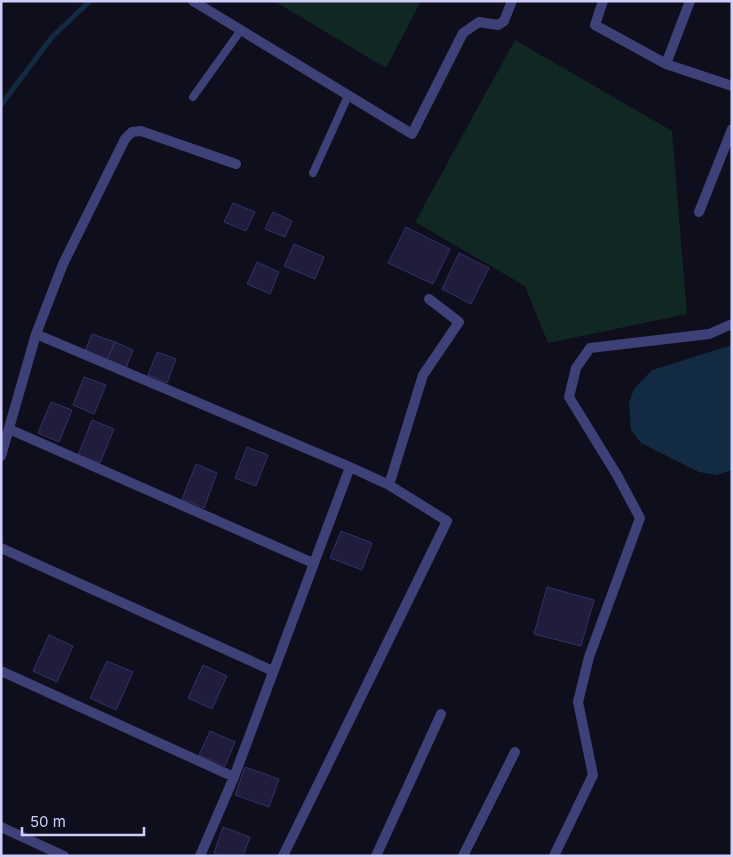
<svg xmlns="http://www.w3.org/2000/svg" width="733" height="857" viewBox="0 0 733 857" font-family="Inter,sans-serif">
<rect width="100%" height="100%" fill="#0f0e1d"/>
<path fill="#112723" d="M274,1H421L386,68Z
M515,40L672,131L687,314L548,343L525,286L415,222Z"/>
<path fill="#122b42" d="M732,345V470L717,475L699,472L641,443L631,430L629,403L634,389L652,370Z"/>
<g fill="none" stroke-linecap="round" stroke-linejoin="round">
<path stroke="#122b42" stroke-width="5" d="M1,105L52,37L90,1"/>
</g>
<path fill="#1f1c3c" stroke="#353066" d="M233,203L255,212L246,231L224,222Z
M273,212L292,221L285,237L265,229Z
M406,227L450,249L433,284L388,263Z
M294,244L324,257L315,279L284,266Z
M459,253L489,268L471,304L442,289Z
M257,262L279,272L270,294L247,284Z
M92,334L115,342L107,360L85,351Z
M115,342L133,350L126,368L107,360Z
M157,352L176,359L167,383L148,375Z
M84,377L106,385L94,414L73,405Z
M51,402L72,410L59,442L38,433Z
M92,420L114,429L100,463L78,455Z
M247,447L268,455L256,486L235,478Z
M196,464L217,473L204,508L182,499Z
M341,531L372,543L362,570L330,558Z
M547,587L594,600L581,646L534,634Z
M49,635L73,646L57,682L33,671Z
M107,661L133,672L116,710L90,698Z
M203,665L227,676L212,709L188,698Z
M210,731L235,742L225,766L199,755Z
M245,767L279,779L269,807L235,795Z
M223,827L250,837L243,856H220L214,853Z"/>
<g fill="none" stroke-linecap="round" stroke-linejoin="round">
<path stroke="#3d4178" stroke-width="8" d="M193,97L241,30
M313,173L348,96"/>
<path stroke="#3d4178" stroke-width="10" d="M193,1L412,134L463,33L479,22L498,25L504,21L512,1
M603,1L595,25L666,64
M690,1L666,64L732,86
M699,212L732,129
M36,334L350,467
M9,429L313,563
M1,456L36,334L63,264L125,139L132,132L141,131L236,164
M1,548L273,671
M1,671L234,777
M1,827L64,856
M200,856L234,777L350,467L389,485L423,375L459,322L429,299
M283,856L447,521L389,485
M376,856L441,714
M463,856L515,752
M554,856L593,775L578,702L589,657L640,518L617,475L569,397L576,368L590,348L709,334L732,324"/>
</g>
<rect width="733" height="857" fill="none" stroke="#cfcefb" stroke-width="5"/>
<path d="M22 827v8h122v-8" fill="none" stroke="#cfcefb" stroke-width="2.5"/>
<text x="30" y="827" font-size="15" fill="#cfcefb" stroke="#0f0e1d" stroke-width="4" paint-order="stroke">50 m</text>
</svg>
